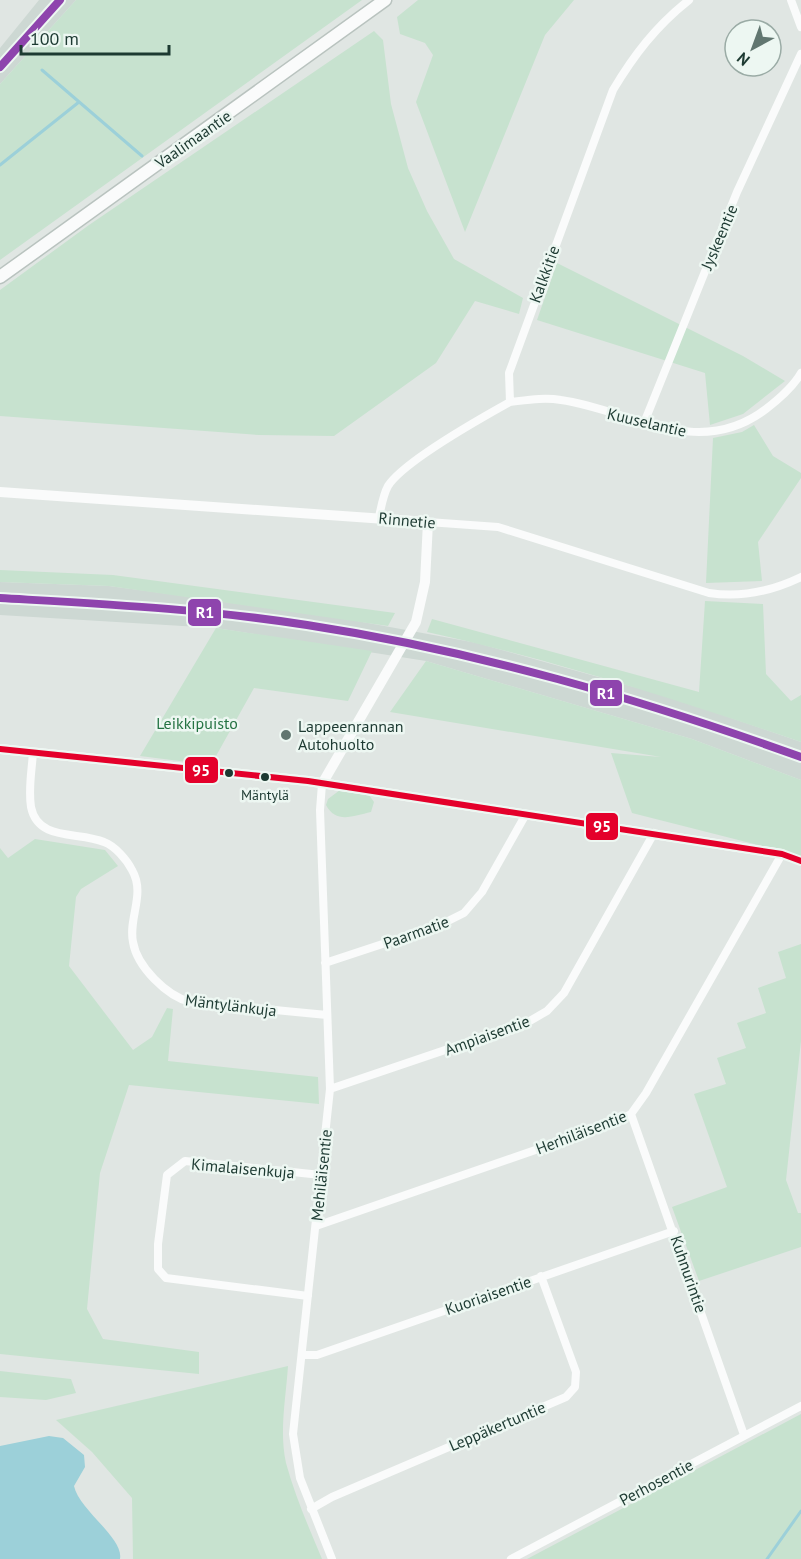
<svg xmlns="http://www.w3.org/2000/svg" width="801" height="1559" viewBox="0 0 801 1559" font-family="'PT Sans',sans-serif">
<rect width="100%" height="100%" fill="#e0e6e3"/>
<path fill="#cdd8d3" d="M39,0H76L0,84V48Z
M0,582L109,586L319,614L477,643L670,697L801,742V780L692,739L426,661L216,628L0,615Z"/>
<path fill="#c7e2cf" d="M76,0H362L0,260V84Z
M418,0H574L545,35L465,232L416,102L433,55L425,43L400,34L397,17Z
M374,31L383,40L391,104L408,168L427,211L454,259L523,298L519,314L475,301L436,363L334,436L259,435L0,416V290L89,225Z
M557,263L743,356L785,381L743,414L710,425L705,373L537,320Z
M754,425L773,456L801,473V478L758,542L762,581L706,583L713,438L742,432Z
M0,570L113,575L395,613L388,626L109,586L0,582Z
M705,601L763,604L766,674L791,701L801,695V742C678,700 554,660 427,632L432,619L699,692Z
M216,628L372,651L348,701L254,688L211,765L140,756Z
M426,661L692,739L801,780V856L632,813L611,753L661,757L390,712Z
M340,790L369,795L374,802L371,812C353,816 336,824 326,805L328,799Z
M35,839L105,850L118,866L81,889L76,897L69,966L133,1050L152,1037L167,1008L173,1009L168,1061L318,1077L319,1104L129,1085L100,1173L87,1309L103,1339L199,1352V1374L0,1354V848L8,858Z
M801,944V1041L786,1180L798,1213H801V1247L699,1281L672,1207L727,1187L694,1094L726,1084L717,1058L746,1048L737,1023L766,1013L758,988L786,978L778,952Z
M288,1366C286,1397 279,1432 286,1463C295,1496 309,1528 322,1559H133L132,1498L92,1452L56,1420Z
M0,1371L71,1379L76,1393L46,1400L0,1397Z
M801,1414V1559H527Z"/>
<path fill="#9cd0d9" d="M49,1436L63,1438L84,1455L85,1467L74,1486C79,1510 124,1538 120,1559H0V1446Z"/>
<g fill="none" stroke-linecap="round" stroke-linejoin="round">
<path stroke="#9cd0d9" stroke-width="3" d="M42,70L142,156
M0,165L79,102
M767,1559L801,1511"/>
<defs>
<path id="secondary" d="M0,277L385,0"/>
</defs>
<use href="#secondary" stroke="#b9c3bf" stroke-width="15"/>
<path stroke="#fafbfb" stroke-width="8" d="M791,0L801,27
M510,402C527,400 544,397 561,400C631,410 698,461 766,409C779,399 793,387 801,373
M644,423L737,192L801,54
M379,517C381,508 383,495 388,486C404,461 483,417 510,402L509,373L613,90C634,55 656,26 689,0
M428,522L498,527L709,593C741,598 772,591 801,577
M33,752C32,770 28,788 31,807C38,842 79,831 104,842C115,846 127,860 132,870C146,894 128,918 133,942C137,967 167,996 190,1002L327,1015
M322,784L320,810L330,1089L293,1434L300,1478L332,1559
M325,963L440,925L464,913L482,892L526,814
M330,1089L528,1022L547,1011L564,993L654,833
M631,1114L744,1435
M316,1226L616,1122L631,1114L646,1093L782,854L801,861
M308,1296L166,1278L158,1269V1244L167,1175L185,1161L321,1175
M302,1355H317L674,1231
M311,1509L332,1497L566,1397L575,1387L576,1372L541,1276
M511,1559L801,1406"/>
<path stroke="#fafbfb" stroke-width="10" d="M0,492L428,522L425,582L416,622L322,784
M0,749L308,781L782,854"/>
<use href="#secondary" stroke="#fafbfb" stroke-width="12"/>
<defs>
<path id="bus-1" d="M0,749L308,781L782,854L801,861"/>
</defs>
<use href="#bus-1" stroke="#edf7f2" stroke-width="10"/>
<use href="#bus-1" stroke="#e4002b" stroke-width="6"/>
<defs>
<path id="rail-1" d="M0,67L60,0
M0,598C102,604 206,609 307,625C477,651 640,699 801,757"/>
</defs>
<use href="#rail-1" stroke="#edf7f2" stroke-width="12"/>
<use href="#rail-1" stroke="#8e44ad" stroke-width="8"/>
</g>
<circle fill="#617670" stroke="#edf7f2" stroke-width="2" cx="286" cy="735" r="6"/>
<g fill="#1d3a32" stroke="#edf7f2" stroke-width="2">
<circle cx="229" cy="773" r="5"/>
<circle cx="265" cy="777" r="5"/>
</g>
<g text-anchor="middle" stroke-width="5" stroke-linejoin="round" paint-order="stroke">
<g font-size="14" fill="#1d3a32" stroke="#edf7f2">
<text x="265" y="800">Mäntylä</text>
</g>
<g font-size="16" fill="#1d3a32" stroke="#edf7f2">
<text transform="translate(193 139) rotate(-35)" y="6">Vaalimaantie</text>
<text transform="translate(719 237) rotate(-67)" y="6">Jyskeentie</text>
<text transform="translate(544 274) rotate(-70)" y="6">Kalkkitie</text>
<text transform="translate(647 422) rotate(13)" y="6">Kuuselantie</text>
<text transform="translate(407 520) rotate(5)" y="6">Rinnetie</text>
<text transform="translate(416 932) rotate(-20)" y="6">Paarmatie</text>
<text transform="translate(231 1005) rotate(7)" y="6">Mäntylänkuja</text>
<text transform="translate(487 1035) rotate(-20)" y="6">Ampiaisentie</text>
<text transform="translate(581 1132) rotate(-21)" y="6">Herhiläisentie</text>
<text transform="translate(243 1168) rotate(5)" y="6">Kimalaisenkuja</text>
<text transform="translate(321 1175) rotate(-84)" y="6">Mehiläisentie</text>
<text transform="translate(689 1274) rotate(71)" y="6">Kuhnurintie</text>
<text transform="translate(488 1295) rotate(-19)" y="6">Kuoriaisentie</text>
<text transform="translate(497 1426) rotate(-23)" y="6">Leppäkertuntie</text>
<text transform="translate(656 1482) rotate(-28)" y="6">Perhosentie</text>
</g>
<g font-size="16" fill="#257343" stroke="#edf7f2">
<text x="197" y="729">Leikkipuisto</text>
</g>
<g font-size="16" fill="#1d3a32" stroke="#edf7f2" text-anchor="start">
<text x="298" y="732">Lappeenrannan<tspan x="298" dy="18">Autohuolto</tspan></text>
</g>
</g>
<g stroke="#edf7f2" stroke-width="2">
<rect x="187" y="598" width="35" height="29" rx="6" fill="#8e44ad"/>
<rect x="589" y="679" width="34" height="28" rx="6" fill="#8e44ad"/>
<rect x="184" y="756" width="35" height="28" rx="6" fill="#e4002b"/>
<rect x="585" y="812" width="34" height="29" rx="6" fill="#e4002b"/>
</g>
<g font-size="16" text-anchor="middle" font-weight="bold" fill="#fff">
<text x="205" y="618">R1</text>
<text x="606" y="699">R1</text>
<text x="201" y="776">95</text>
<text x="602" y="832">95</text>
</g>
<g transform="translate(753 48) rotate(221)"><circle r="28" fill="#edf7f2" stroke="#9aaba5" stroke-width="1.5"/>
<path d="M0-4.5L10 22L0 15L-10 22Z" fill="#617670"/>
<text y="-9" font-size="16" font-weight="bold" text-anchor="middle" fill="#1d3a32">N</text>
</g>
<path d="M21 45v9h148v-9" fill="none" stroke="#1d3a32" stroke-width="3"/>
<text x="30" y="45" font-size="18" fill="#1d3a32" stroke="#edf7f2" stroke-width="4.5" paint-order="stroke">100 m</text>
</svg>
